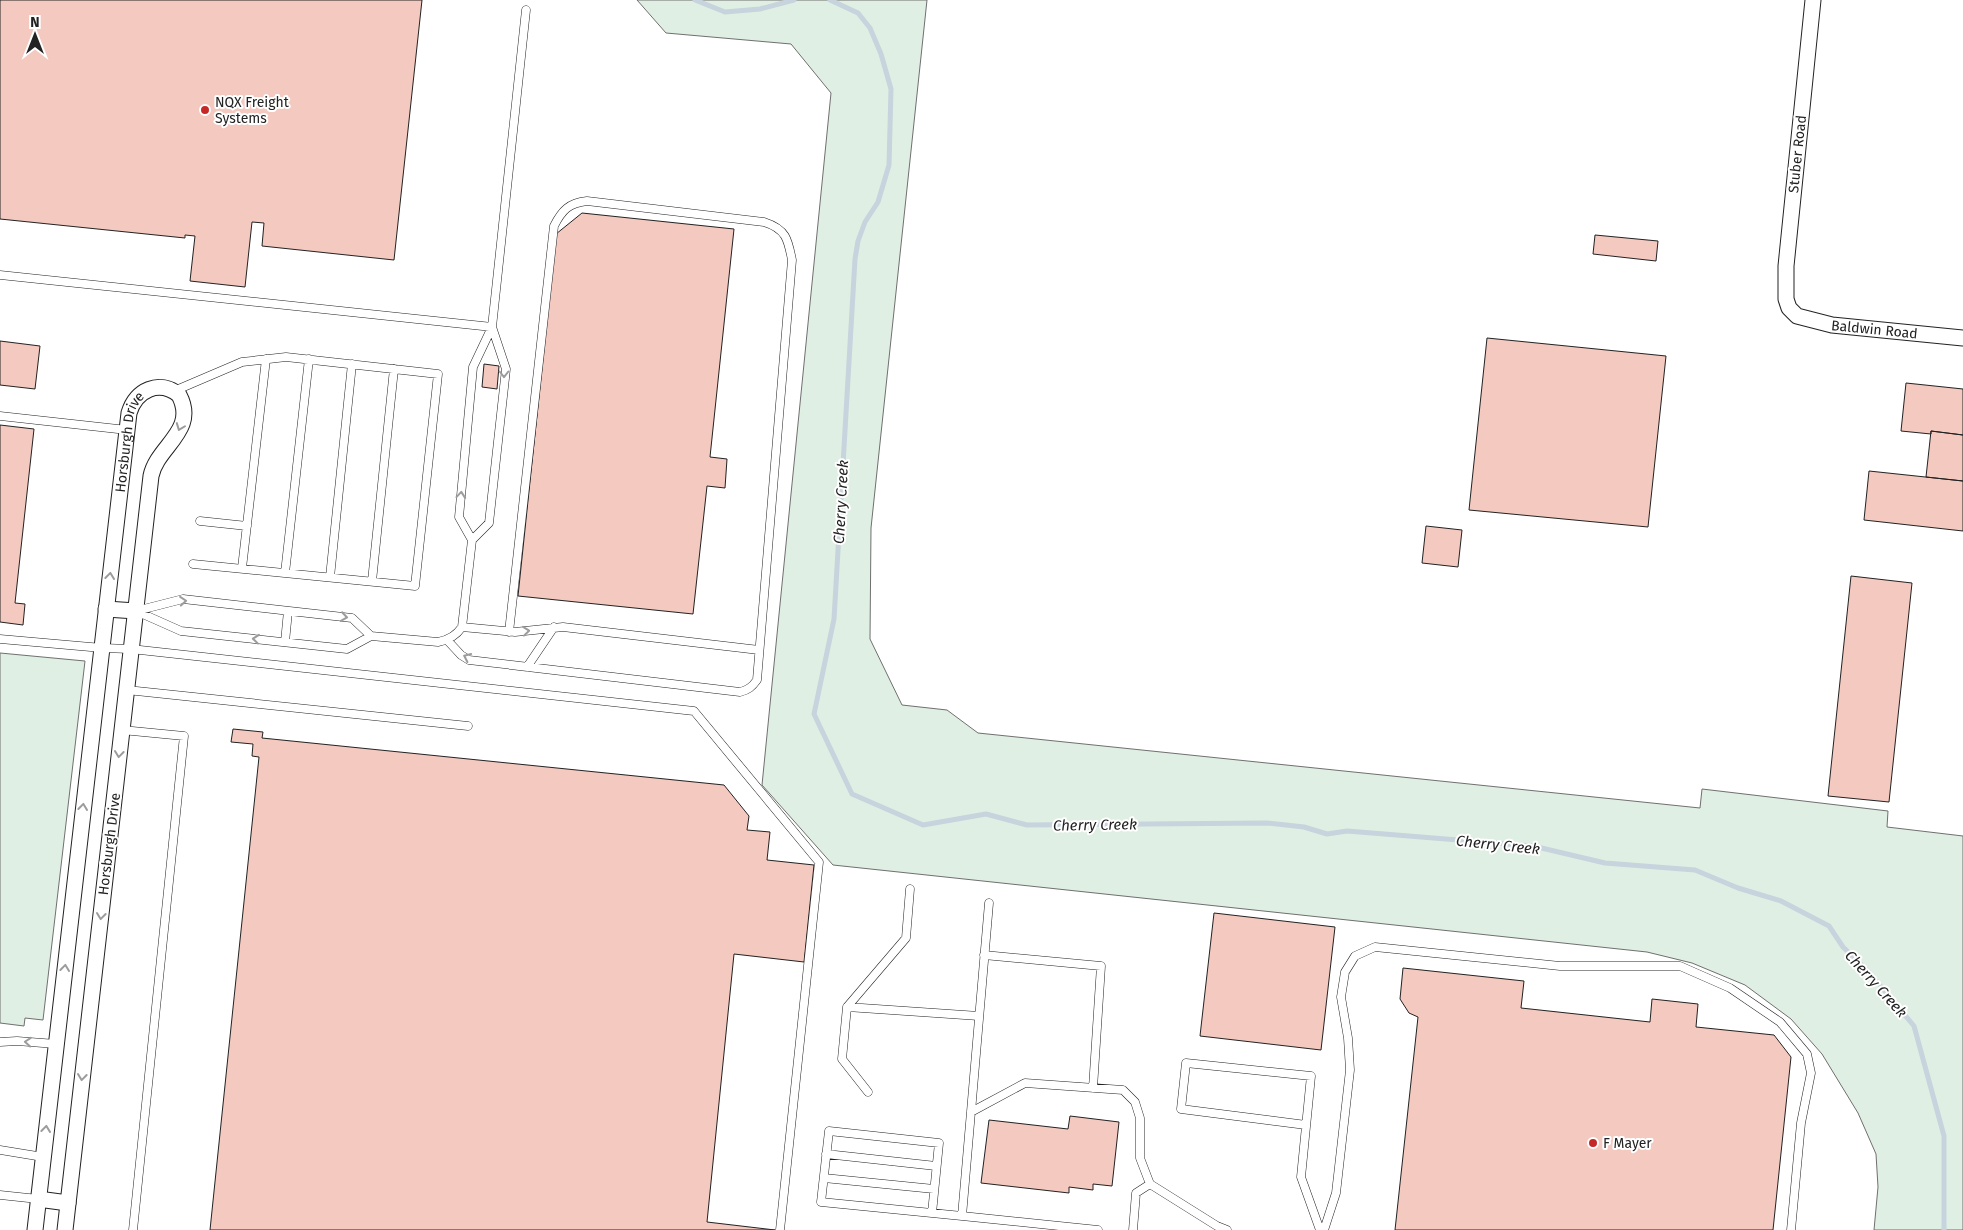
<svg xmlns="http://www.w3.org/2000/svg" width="1963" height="1230" viewBox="0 0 1963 1230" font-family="'Fira Sans',sans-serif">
<rect width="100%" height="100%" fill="#fff"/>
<path fill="#e0efe3" stroke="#6f6f6f" d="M637,0H927L871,528L870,639L902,705L947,710L978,733L1700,808L1702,789L1888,811L1887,827L1963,836V1230H1874L1878,1187L1876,1154L1858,1113L1822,1054L1791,1019L1745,985L1692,963L1647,952L833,865L762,785L831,93L791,44L666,33Z
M0,653L85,661L43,1020L25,1018L24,1026L0,1023Z"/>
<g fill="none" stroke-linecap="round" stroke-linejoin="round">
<path stroke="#c7d3dd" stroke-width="5" d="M695,0L725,12L760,9L794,0
M830,0L858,13L870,28L881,54L891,89L889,165L878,202L865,222L858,241L855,259L834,619L814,714L852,794L923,825L986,814L1027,825L1267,823L1304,827L1327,834L1347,831L1533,846L1605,863L1695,870L1738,888L1781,901L1829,926L1843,947L1868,971L1914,1026L1944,1136V1230"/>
</g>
<path fill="#f3c9c0" stroke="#222" d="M0,0H422L394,260L262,246L264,223L252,222L245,287L190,281L195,236L185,235V238L0,219Z
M582,213L734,229L710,457L727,459L725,488L707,486L693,614L518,596L556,234Z
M1595,235L1658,241L1656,261L1593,254Z
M1487,338L1666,356L1648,527L1469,510Z
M0,341L40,346L35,389L0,385Z
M484,364L499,366L497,389L482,387Z
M1906,383L1963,389V435L1931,431V434L1901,431Z
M0,425L34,429L15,603L25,604L23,625L0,622Z
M1931,431L1963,435V481L1926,477Z
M1869,471L1963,481V531L1864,520Z
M1426,526L1462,530L1458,567L1422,563Z
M1851,576L1912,583L1889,802L1828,796Z
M233,729L263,732L262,738L724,785L749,816L747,830L770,832L767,860L814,865L804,962L734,954L707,1222L775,1230H210L259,757L252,756L253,744L231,742Z
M1214,913L1335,927L1321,1050L1200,1036Z
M1403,968L1524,981L1521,1008L1650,1022L1652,999L1698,1004L1696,1027L1774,1035L1791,1057L1773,1230H1395L1418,1017L1409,1013L1400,999Z
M1070,1116L1119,1122L1112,1186L1093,1184V1190L1069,1187V1193L981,1183L989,1120L1068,1129Z"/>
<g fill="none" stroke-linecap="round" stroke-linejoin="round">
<defs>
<path id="lane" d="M0,275L492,327L526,10
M174,391L242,362L286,357L438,374L415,586L193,564
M0,416L127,430
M200,521L247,526
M472,540L489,523L506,369L492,327
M242,568L266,359
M285,573L309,359
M330,577L352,364
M372,581L394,369
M136,611L181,631L347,649L371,636L438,642C449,640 456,636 462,627L472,540L459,517L473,367L492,327
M136,611L183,599L352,618L371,636
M462,627L515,632L563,627L759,650
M0,639L102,648L131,649L694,711L819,862L780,1230
M448,641L461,655L469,660L740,692C748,690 752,687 757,680L792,260C788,239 786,229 764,222L587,201C569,203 562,210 554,226L509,632
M285,642L288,611
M527,667L554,627
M127,690L468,726
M122,730L184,736L133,1230
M989,903L962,1216L1098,1230
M984,955L1101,966L1093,1088
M847,1007L979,1016
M0,1042L17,1041L56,1044
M868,1092L842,1059L847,1007L906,938L910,889
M971,1112L1025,1083L1123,1090L1135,1102L1140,1118V1158L1150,1184L1217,1226L1227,1230
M1306,1125L1181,1109L1186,1063L1311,1076L1301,1177L1320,1230
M0,1150L43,1157
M826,1154L936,1166
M824,1178L934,1189
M0,1195L38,1199
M932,1213L939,1143L829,1131L821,1202L962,1216
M1133,1230L1136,1193L1150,1184
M1324,1230L1336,1193L1350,1070L1348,1038L1341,997L1345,972L1355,956L1375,947L1560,966H1680L1730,988L1780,1022L1807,1054L1811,1073L1801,1123L1791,1230"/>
<g id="street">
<path id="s1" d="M1813,0L1786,266V299L1789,308L1797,316L1832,325L1963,338"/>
<path d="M106,609L136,611"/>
<path d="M38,1199L68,1203"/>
<path id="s2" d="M35,1230L129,413C136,390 159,379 179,395C198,431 157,446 151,476L65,1230"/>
</g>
</defs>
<use href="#lane" stroke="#222" stroke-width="9"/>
<use href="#street" stroke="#222" stroke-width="17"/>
<use href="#lane" stroke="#fff" stroke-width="8"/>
<use href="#street" stroke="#fff" stroke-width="15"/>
</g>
<defs><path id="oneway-chevron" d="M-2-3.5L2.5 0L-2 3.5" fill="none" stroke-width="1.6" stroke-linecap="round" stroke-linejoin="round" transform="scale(1.25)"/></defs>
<g stroke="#9c9c9c">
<use href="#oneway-chevron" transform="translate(504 374) rotate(90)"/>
<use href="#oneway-chevron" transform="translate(180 427) rotate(111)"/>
<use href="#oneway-chevron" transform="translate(461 495) rotate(-85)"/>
<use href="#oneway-chevron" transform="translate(110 576) rotate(-83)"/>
<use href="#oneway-chevron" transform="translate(183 601) rotate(-5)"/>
<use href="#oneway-chevron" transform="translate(344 617) rotate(8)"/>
<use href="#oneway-chevron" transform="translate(526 631) rotate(-6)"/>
<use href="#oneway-chevron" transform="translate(256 639) rotate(-174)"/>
<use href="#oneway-chevron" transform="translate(467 657) rotate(-155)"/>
<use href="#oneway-chevron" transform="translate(119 754) rotate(97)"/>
<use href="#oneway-chevron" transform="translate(83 807) rotate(-83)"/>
<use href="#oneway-chevron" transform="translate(101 916) rotate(97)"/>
<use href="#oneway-chevron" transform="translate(65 968) rotate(-83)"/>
<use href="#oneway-chevron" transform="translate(28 1042) rotate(-176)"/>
<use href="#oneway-chevron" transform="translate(82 1077) rotate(97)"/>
<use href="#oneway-chevron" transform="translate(46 1129) rotate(-83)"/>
</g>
<g fill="#c62828" stroke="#fff" stroke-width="2">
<circle cx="205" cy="110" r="5"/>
<circle cx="1593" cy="1143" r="5"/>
</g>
<g text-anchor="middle" stroke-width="4" stroke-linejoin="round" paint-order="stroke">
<g font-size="14" fill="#222" stroke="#fff" text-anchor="start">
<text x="215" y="107">NQX Freight<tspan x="215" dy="16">Systems</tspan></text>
<text x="1603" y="1148">F Mayer</text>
</g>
<g font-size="14" fill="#222" stroke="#fff">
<text transform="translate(1797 154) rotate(-84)" y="5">Stuber Road</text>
<text dy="5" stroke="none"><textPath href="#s1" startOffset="400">Baldwin Road</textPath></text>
<text dy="5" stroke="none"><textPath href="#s2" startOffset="794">Horsburgh Drive</textPath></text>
<text transform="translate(109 844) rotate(-83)" y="5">Horsburgh Drive</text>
</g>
<g font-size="15" font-style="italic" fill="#222" stroke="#fff">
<text transform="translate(841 502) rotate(-87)" y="5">Cherry Creek</text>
<text transform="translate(1095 825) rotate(-1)" y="5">Cherry Creek</text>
<text transform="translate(1498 845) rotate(6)" y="5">Cherry Creek</text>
<text transform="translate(1876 984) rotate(48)" y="5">Cherry Creek</text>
</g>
</g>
<g transform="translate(35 35)" stroke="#ffffff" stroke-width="4" paint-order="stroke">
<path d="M0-4L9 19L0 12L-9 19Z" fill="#222222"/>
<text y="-8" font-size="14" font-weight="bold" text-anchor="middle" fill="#222222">N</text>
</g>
</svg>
